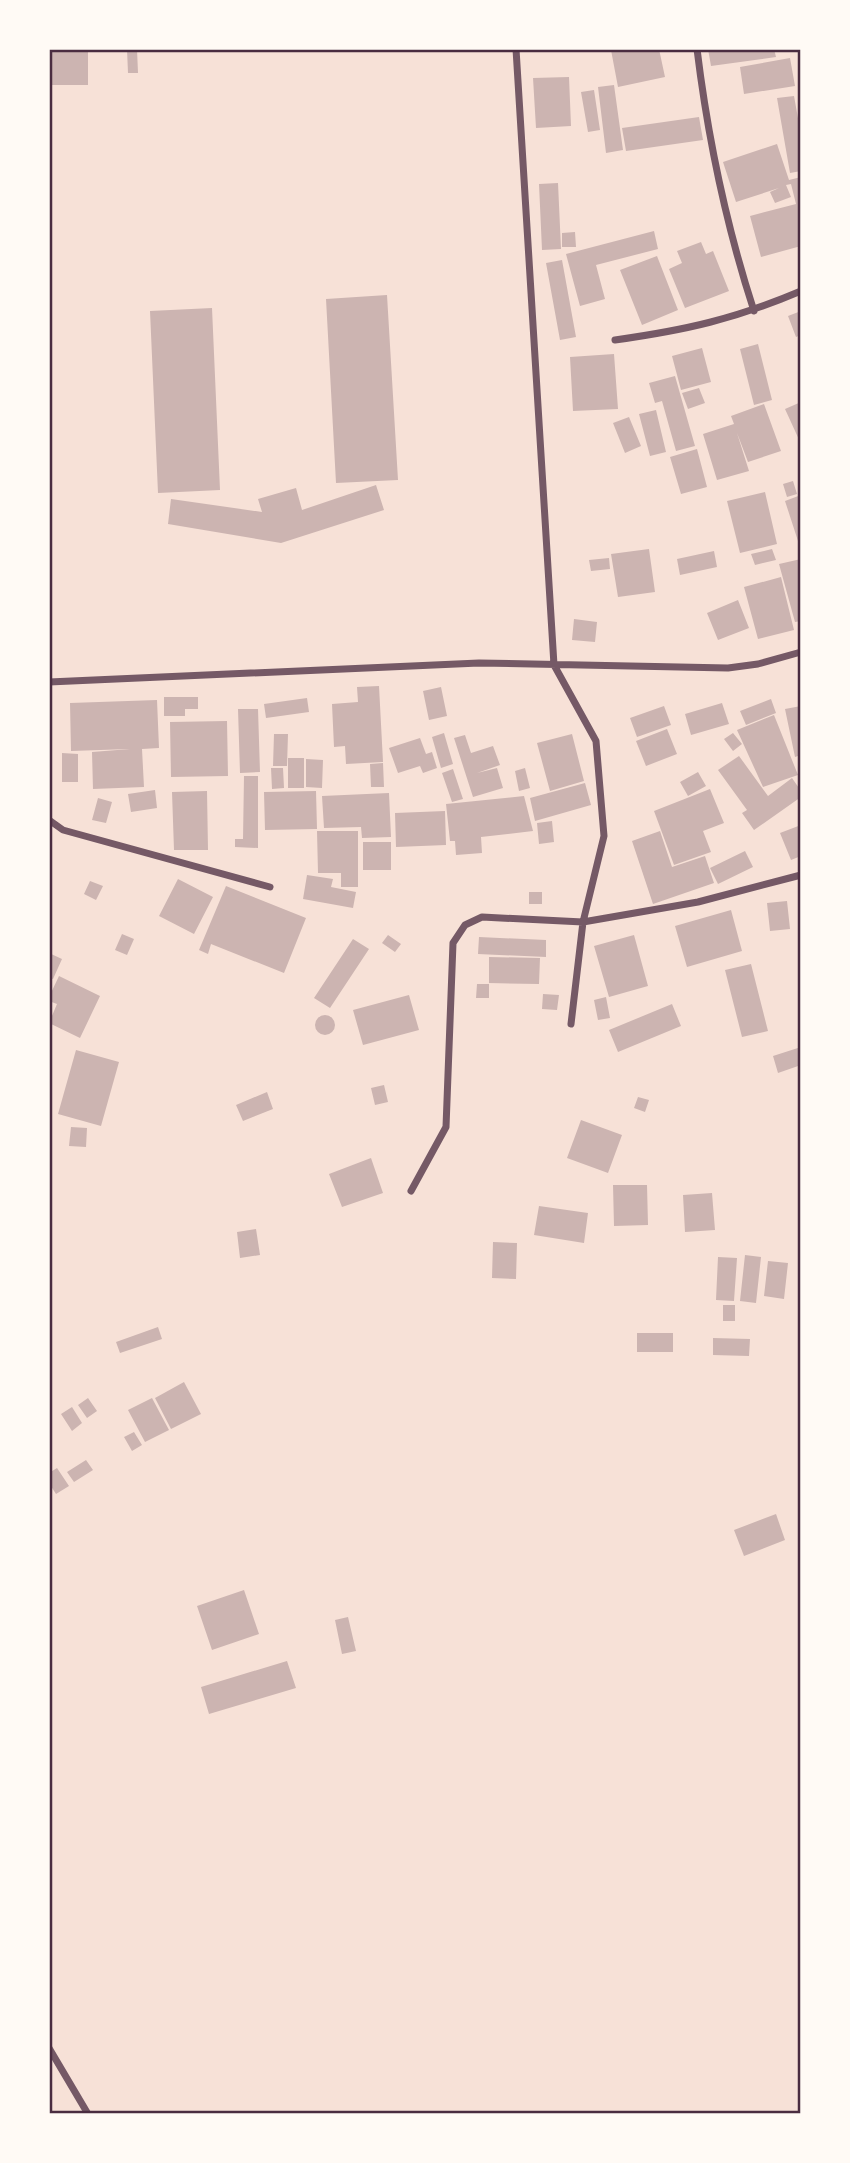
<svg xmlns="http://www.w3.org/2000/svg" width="850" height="2163" viewBox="0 0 850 2163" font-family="Karla,sans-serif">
<rect width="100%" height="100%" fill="#f7e1d7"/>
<path fill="#ccb4b1" d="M88,49V85H49V50Z
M127,49H137L138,73H128Z
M659,49L665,77L618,87L611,50Z
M708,49H774L776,57L711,66Z
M790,58L795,86L744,94L740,67Z
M569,77L571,126L536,128L533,78Z
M614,85L623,150L606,153L598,87Z
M594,90L600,130L588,132L581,92Z
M794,96L801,135V171L790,173L777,98Z
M699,117L703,140L626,151L622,128Z
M777,144L789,180L801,177V246L761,257L750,216L796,204L791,184L786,185L791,197L775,203L770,192L779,188L736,202L723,162Z
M558,183L561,249L542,250L539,184Z
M654,231L658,249L596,265L605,299L580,306L566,254Z
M575,232L576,247H562V233Z
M701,242L706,254L713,251L729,291L685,308L669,269L682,263L677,251Z
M657,256L678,310L642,325L620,270Z
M562,260L576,337L560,340L546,263Z
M387,295L398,480L336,483L326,299Z
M212,308L220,490L158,493L150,311Z
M801,311V335L796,337L788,316Z
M758,344L772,400L754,405L740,349Z
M702,348L711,382L681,390L672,356Z
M614,354L618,409L573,411L570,357Z
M675,376L695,446L676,451L662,401L655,403L649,383Z
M699,388L705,403L688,409L682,393Z
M801,402V444L785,409Z
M764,404L781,451L748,462L737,433L749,471L717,480L703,434L734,424L731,416Z
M656,410L666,452L650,456L639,414Z
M629,417L641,446L625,453L613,423Z
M697,449L707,487L681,494L670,457Z
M793,481L797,494L787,497L783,484Z
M376,485L384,510L281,543L168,524L171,499L262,512L258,499L296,488L302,510Z
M765,492L777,544L740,553L727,501Z
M801,495V540L798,541L785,501Z
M649,549L655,592L618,597L611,554Z
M772,549L776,560L755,565L751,554Z
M714,551L717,567L680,575L677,559Z
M609,558L610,569L591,571L589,560Z
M801,559V621L795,622L779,564Z
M781,577L794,630L758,639L744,587Z
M738,600L749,628L718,640L707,613Z
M574,619L597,622L595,642L572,640Z
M379,686L383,762L346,764L345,746L334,747L332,704L358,702L357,687Z
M441,687L447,716L429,720L423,691Z
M164,697H198V709H185V716H164Z
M307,698L309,712L266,718L264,704Z
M771,699L776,713L746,725L740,711Z
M157,700L159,748L142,749L144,787L93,789L92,752L130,749L71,751L70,703Z
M722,703L729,724L691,735L685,714Z
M664,706L671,725L637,737L630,718Z
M801,706V755L795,757L785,709Z
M238,709H258L260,772L240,773Z
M774,715L798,775L763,787L737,730Z
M227,721L228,776L171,777L170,722Z
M667,729L677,754L646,766L636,741Z
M444,733L453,764L441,768L432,737Z
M733,733L742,744L733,751L724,739Z
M274,734H288L287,766H273Z
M572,734L584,781L550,791L537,743Z
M465,735L471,753L493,746L500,765L477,773L497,768L503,788L473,797L454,738Z
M420,738L426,754L432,752L437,768L423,773L420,766L398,773L389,748Z
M62,753L78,754V782H62Z
M739,756L768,796L792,778L801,791V797L754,830L742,813L747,810L718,770Z
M288,758H304V788H288Z
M306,759L323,760L322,788L306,787Z
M383,763L384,787H371L370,764Z
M271,768H283L284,788L272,789Z
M525,768L530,788L519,791L515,771Z
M453,769L463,799L452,802L442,773Z
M698,772L706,786L688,796L680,782Z
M244,776H258V848L235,847V839H243Z
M585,783L591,805L535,821L530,798Z
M710,789L724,823L703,831L711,852L674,865L654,811Z
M155,790L157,808L131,812L128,794Z
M207,791L208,850H174L172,792Z
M316,791L317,829L265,830L264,792Z
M389,793L391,837L362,838L361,827L324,828L322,796Z
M524,796L533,831L481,837L482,853L456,855L455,841H450L446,804Z
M98,798L112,802L106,823L92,820Z
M445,811L446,845L396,847L395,813Z
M552,821L554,842L539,844L537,823Z
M801,825V856L791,860L780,833Z
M317,831H358V887H341V873H318Z
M660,831L672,867L705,856L714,883L653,904L632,841Z
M363,842H391V870H363Z
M745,851L753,867L718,884L710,868Z
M307,875L333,879L331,887L356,892L353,908L303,899Z
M178,879L213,897L194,934L159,916Z
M90,881L103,886L96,900L84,894Z
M226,886L306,918L284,973L211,944L208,954L199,950Z
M529,892H542V904H529Z
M787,901L790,929L770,931L767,903Z
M731,910L742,951L687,967L675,926Z
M122,934L134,939L127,955L115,950Z
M388,935L401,944L395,952L382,943Z
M634,935L648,986L609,997L594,946Z
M479,937L546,940V957L478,954Z
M353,939L369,949L330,1008L314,998Z
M49,953L62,959L53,979L49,978Z
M489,957L540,958L539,984L489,983Z
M751,964L768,1031L742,1037L725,970Z
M59,976L100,996L80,1038L49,1023L57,1004L49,1001V997Z
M477,984H489V998H476Z
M543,994L559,995L557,1010L542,1009Z
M409,995L419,1030L363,1045L353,1010Z
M606,997L610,1018L598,1020L594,1000Z
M672,1004L681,1026L618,1052L609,1030Z
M315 1025a10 10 0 1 1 20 0a10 10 0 1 1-20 0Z
M801,1047V1065L778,1073L773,1056Z
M76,1050L119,1062L101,1126L58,1114Z
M384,1085L388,1102L375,1105L371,1088Z
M267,1092L273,1109L243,1121L236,1105Z
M638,1097L649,1100L645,1112L634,1108Z
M581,1120L622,1135L608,1173L567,1158Z
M71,1127L87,1128L86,1147L69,1146Z
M371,1158L383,1193L342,1207L329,1174Z
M613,1185H647L648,1225L614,1226Z
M712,1193L715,1230L685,1232L683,1195Z
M539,1206L588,1213L584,1243L534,1235Z
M256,1229L260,1255L240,1258L237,1232Z
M493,1242L517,1243L516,1279L492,1278Z
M745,1255L761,1257L756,1303L740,1301Z
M718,1257L737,1258L734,1301L716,1300Z
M768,1261L788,1263L784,1299L764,1296Z
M723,1305H735V1321H723Z
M158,1327L162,1339L120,1353L116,1342Z
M637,1333H673V1352H637Z
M713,1338L750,1339L749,1356L713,1355Z
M184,1382L201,1414L171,1429L155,1398Z
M88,1398L97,1411L87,1418L78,1405Z
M152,1398L169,1430L145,1442L128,1410Z
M72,1407L82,1423L72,1431L61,1414Z
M134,1432L142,1445L132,1451L124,1437Z
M86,1460L93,1470L74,1482L67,1472Z
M57,1468L69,1486L56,1494L49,1483V1473Z
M776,1514L785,1540L744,1556L734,1530Z
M244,1590L259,1634L212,1650L197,1606Z
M348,1617L356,1651L342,1654L335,1620Z
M287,1661L296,1688L209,1714L201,1687Z"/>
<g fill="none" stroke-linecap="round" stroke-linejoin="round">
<path stroke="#755966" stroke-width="7" d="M516,49L554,665L596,741L604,836L583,922L571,1024
M697,49C708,139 726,225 754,311
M615,340C686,330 735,319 801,291
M49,682L479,663L728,668L758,664L801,652
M49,820L63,830L270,887
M411,1191L446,1127L453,943L465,925L482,917L583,922L698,902L801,875
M49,2048L88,2114"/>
</g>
<rect width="850" height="2163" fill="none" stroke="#fffaf5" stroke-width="102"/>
<rect x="51" y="51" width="748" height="2061" fill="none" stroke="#4a2c40" stroke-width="2.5"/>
</svg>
